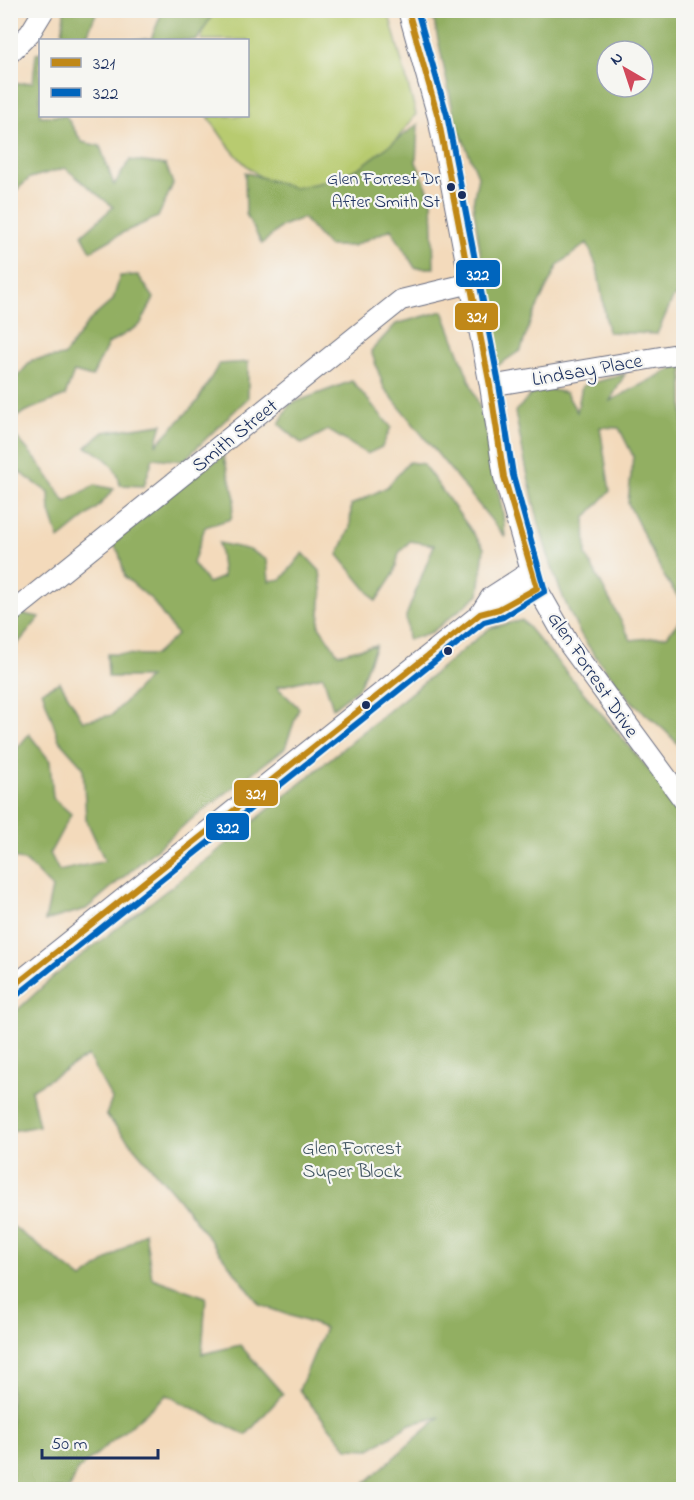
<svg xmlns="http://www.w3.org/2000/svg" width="694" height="1500" viewBox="0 0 694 1500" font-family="'Indie Flower',sans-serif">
<rect width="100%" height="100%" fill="#f6f6f2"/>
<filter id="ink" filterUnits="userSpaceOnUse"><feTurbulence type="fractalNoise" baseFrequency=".0167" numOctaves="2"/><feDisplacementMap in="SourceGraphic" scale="12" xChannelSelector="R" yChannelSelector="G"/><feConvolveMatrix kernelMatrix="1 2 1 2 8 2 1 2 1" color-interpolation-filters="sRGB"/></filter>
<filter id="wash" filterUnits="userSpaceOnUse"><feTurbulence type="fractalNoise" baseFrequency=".008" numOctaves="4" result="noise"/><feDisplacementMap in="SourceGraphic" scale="24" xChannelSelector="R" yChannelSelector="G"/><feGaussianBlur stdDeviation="1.35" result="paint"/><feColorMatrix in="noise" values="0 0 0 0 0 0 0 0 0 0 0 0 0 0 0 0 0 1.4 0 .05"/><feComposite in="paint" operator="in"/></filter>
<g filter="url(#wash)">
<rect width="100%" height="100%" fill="#f3dabb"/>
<path fill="#b8cb6f" stroke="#6a7d66" stroke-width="1.5" d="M217,11H388L416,114C408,125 400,137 390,146C362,172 301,203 265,180C239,163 224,141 208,116H248V40H201L207,20Z"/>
<path fill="#92af62" stroke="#566f60" stroke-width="1.5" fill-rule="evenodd" d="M163,10H215V11L197,40H132L151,39Z
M678,10L684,14L683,298L674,296L657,334L608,332L597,267L587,243L558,265L531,320L521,350L497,366L473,203L478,176L455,120L432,11ZM607,51H643V87H607Z
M64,11H97L85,40H58L62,38Z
M40,52V116H66L82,142L100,146L114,185L130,160L166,165L173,184L158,217L124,232L91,251L82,235L113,207L65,168L30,178L11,195V97L14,84L33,82L36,54Z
M418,124L416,162L432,199L434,268H415L391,229L353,246H328L303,218L282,226L262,244L246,214L245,172L294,188L328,181L359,168Z
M138,275L154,298L140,325L108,344L92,377L74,372L65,396C47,404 23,409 11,422V384L32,360L64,356L89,321L113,300L120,276Z
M443,311L483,416L503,514L505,537L384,388L371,351L396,324Z
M248,362V398L183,461L153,458L144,486L120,485C117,465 103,455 86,447L104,432L162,424L156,445L197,402L219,364Z
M683,363V604L664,576L628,503L633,456L619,428L600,427L610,491L585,518L586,555L631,640L667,636L683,616V751C667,727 639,713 622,690C608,671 590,652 579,631C543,563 530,487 515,412L538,387L566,393L577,412L582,386L625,374L610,401Z
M352,381L391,427L382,447L367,454L328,430L302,444L279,424L290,404Z
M11,432C33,453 50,477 65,502L95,485L114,489L98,507L59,539L50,512L49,493L11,466Z
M223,455L235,498L231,519L205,527L193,563L208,583L223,577L219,543L250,550L267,560L269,581L282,579L303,553L320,571L322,589L319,626L338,654L376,645L359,687L333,708L323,676L277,687L299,708L285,748L188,822L86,909L45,921L52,888L27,862L11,857L10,757L29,734L50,761L53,798L71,814L50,853L59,871L105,861L86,819L83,767L59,740L42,691L60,682L83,721L112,715L149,677H108L107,654L155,655L177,635L152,600L125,577L119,553L110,539Z
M409,462L423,464L484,548L479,594L432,632L408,640L406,616L434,545L410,541L399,553L394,574L376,601L338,555L350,528L351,505L387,487Z
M11,612L40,617L11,652Z
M522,620L650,771L683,818V1489H358L440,1417L410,1424L370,1449L347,1448L299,1390L325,1328L260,1305L178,1198L106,1115L112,1099L88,1056L31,1090L39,1126L11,1131V1016L53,977L209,858L490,628Z
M14,1227L82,1279L145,1232L152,1278L206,1297L202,1354L240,1345L283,1394L246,1435L167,1395L78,1470L69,1489H11L10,1230Z"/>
</g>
<g filter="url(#ink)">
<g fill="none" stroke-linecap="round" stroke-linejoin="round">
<defs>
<path id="minor" d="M408,10L438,117L490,386L504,477L531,571L537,588L570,646L684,801
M10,53L30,33L44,10
M490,386L684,353
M10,614L401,300L471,283
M480,614L499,609L537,588
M10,989L480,614L491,597L531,571"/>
</defs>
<use href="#minor" stroke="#676b7f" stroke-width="22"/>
<use href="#minor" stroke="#fff" stroke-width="20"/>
<defs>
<path id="bus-1" d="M10,989L480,614L499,609L537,588L504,477L490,386L438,117L408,10"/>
<path id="bus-2" d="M16,996L484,622L503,617L545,591L513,475L499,384L447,115L417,10"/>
</defs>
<use href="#bus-1" stroke="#f6f6f2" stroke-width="10"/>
<use href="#bus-2" stroke="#f6f6f2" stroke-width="10"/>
<use href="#bus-1" stroke="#c08818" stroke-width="6"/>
<use href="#bus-2" stroke="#0065bd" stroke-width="6"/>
</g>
</g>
<g fill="#1b2f5e" stroke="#f6f6f2" stroke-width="2">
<circle cx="451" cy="187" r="5"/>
<circle cx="462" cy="195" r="5"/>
<circle cx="448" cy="651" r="5"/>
<circle cx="366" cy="705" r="5"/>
</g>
<g text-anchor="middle" stroke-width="4.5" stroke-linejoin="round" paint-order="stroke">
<g font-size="18" fill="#1b2f5e" stroke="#f6f6f2" text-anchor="end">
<text x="440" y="184">Glen Forrest Dr<tspan x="440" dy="23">After Smith St</tspan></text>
</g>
<g font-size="20" fill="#1b2f5e" stroke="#f6f6f2">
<text transform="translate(587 369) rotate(-10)" y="7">Lindsay Place</text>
<text transform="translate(234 435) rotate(-39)" y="7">Smith Street</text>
<text transform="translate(594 674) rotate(56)" y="7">Glen Forrest Drive</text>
</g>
<g font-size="20" fill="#425662" stroke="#f6f6f2">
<text x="352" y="1154">Glen Forrest<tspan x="352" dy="23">Super Block</tspan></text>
</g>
</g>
<g stroke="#f6f6f2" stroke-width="2">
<rect x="455" y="259" width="46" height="29" rx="6" fill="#0065bd"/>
<rect x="454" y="302" width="45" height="29" rx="6" fill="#c08818"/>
<rect x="233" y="779" width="46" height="28" rx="6" fill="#c08818"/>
<rect x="205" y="812" width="45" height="29" rx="6" fill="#0065bd"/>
</g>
<g font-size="16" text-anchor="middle" font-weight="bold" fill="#fff">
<text x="478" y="280">322</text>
<text x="477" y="322">321</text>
<text x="256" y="799">321</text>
<text x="228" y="833">322</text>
</g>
<rect width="694" height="1500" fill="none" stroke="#f6f6f2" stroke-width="36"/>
<rect x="39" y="39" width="210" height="78" fill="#f6f6f2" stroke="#9ea6b7" stroke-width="1.5"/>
<rect x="51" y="58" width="30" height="9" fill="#c08818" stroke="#9ea6b7" stroke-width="1.5"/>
<text x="93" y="69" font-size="18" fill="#1b2f5e">321</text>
<rect x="51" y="88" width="30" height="9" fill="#0065bd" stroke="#9ea6b7" stroke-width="1.5"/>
<text x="93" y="99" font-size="18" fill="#1b2f5e">322</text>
<g transform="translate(625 69) rotate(321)"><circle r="28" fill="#f6f6f2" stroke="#9ea6b7" stroke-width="1.5"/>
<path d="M0-4.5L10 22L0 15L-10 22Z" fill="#d1495b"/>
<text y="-9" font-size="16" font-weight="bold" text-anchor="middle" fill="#1b2f5e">N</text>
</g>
<path d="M42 1449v9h116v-9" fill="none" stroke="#1b2f5e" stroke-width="3"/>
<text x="51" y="1449" font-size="18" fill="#1b2f5e" stroke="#f6f6f2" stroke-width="4.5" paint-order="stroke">50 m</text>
</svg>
